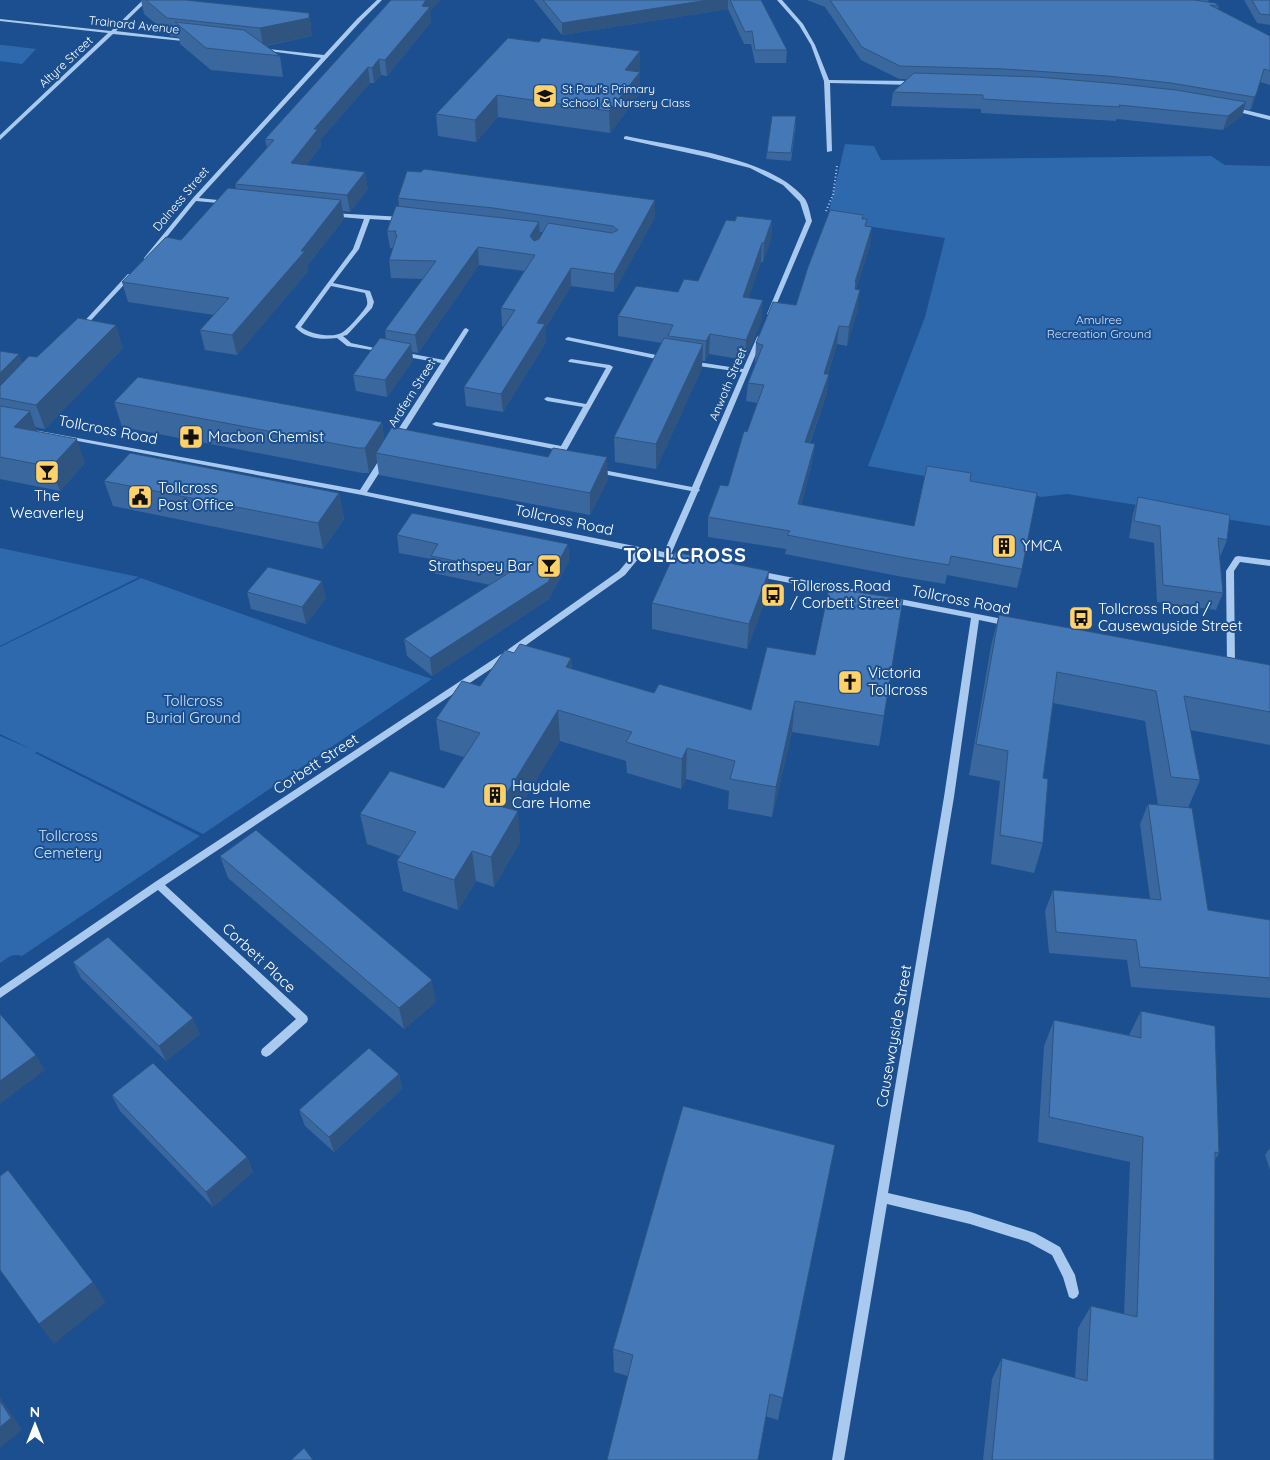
<svg xmlns="http://www.w3.org/2000/svg" width="1270" height="1460" viewBox="0 0 1270 1460" font-family="Quicksand,sans-serif">
<rect width="100%" height="100%" fill="#1b4f8f"/>
<path fill="#2e69ad" d="M0,45H3L36,49L22,64L0,61Z
M845,144L874,146L881,160L1211,156L1225,165L1270,166V526L1067,494L1042,497L868,466L925,317L945,238L827,220Z
M0,548L139,577L0,646Z
M141,578L312,639L432,679L203,834L37,752L35,753L200,836L22,956C11,953 8,958 0,963V736L33,750L0,734V647Z"/>
<g fill="none" stroke-linecap="round" stroke-linejoin="round">
<path stroke="#a9c9ee" stroke-width="2" stroke-dasharray="1 2.5" stroke-linecap="butt" d="M826,211L833,195L837,166"/>
<path fill="#a9c9ee" fill-rule="evenodd" d="M143,0H148L116,31L191,40L193,41V42L113,34L0,140V135L108,33L0,21V19L111,31Z
M377,0H382L361,21L199,198L227,201L229,202V204L196,201L148,260H144V258L193,198L321,58L261,50L259,49V48L324,55L357,19Z
M777,0H782L803,24L815,45L829,80L914,81L917,83L914,85L830,83L832,151L827,152L824,81L811,45L799,25Z
M1233,107L1270,116V120L1231,110V108Z
M626,136C676,147 772,157 805,199C809,205 810,214 812,221L772,315L770,316L767,314L806,221L800,202L783,185L750,168L707,157L624,139V137Z
M331,213L403,217L406,219L403,221L370,219L359,249L333,283L370,291L374,302L372,308L347,335L343,336L351,343L384,350V352L347,346L337,338C322,340 306,339 295,327L353,249L364,219L329,216V214ZM331,286L365,293C366,297 368,301 367,305C365,310 348,329 343,332C333,339 310,334 301,327Z
M128,274L133,275L83,329H79V327Z
M466,328L469,330L400,439L396,441H393L392,439L441,363L402,356L399,354L402,352L444,360L464,329Z
M760,335L763,337L699,489L700,490L698,492L671,554L687,557L688,559L687,561L684,562L643,553L625,575L512,655L165,885L307,1016L308,1019L307,1022L270,1055L266,1057L262,1055L261,1052L262,1049L296,1019L158,890L0,998V988L155,882L506,651L619,571L635,552L362,495L25,431L21,429L23,428L360,490L381,457H384L388,459L367,492L664,552L691,491L598,473L594,471L598,469L692,487L742,372L691,365L688,363L691,361L743,369L757,337Z
M568,337L666,357L669,359L666,361L566,340L565,339Z
M571,359L610,365L613,367L561,460H558L554,458L559,450L436,426L432,424L436,422L561,446L583,407L547,401L544,399L547,397L586,404L606,368L569,362L568,361Z
M1238,556L1270,560V566L1240,562L1234,571L1235,665L1231,668L1227,665L1226,571L1235,557Z
M758,571L856,590L860,593L856,596L755,576L754,574L755,572Z
M890,597L1008,620L1012,623L1008,626L979,620L954,797L888,1193L970,1212L1035,1233L1060,1247L1075,1275L1079,1293L1077,1297L1073,1299L1069,1297L1063,1277L1052,1255L1028,1242L970,1224L887,1204L844,1460H832L944,797L971,618L887,602L886,600L887,598Z"/>
</g>
<path fill="#3a679d" fill-rule="evenodd" d="M141,0H185L309,13L312,36L266,46L280,56L283,77L211,70L180,44L179,37L171,36L144,14Z
M534,0H761L787,50L786,63H755L751,44H744L728,9L562,35Z
M807,0H1209L1208,2L1219,6L1218,9L1270,36V85L1260,82L1252,108L1250,110L1244,109L1242,116L1223,130L1117,119L1116,121L981,113V109L891,106L893,92L907,79H899L861,60L825,7Z
M1244,0H1270V25L1257,23Z
M430,12L431,22L387,76L381,75L374,83H370L320,140L321,146L306,165L368,189L350,212L343,211L344,219L307,266L308,271L237,355L205,350L200,330L214,315L128,302L122,282L181,240L236,189L235,184L267,148L265,139Z
M539,42L640,51V93L610,133L498,117L476,142L438,136L436,114Z
M796,124L791,161L766,159L767,152Z
M398,198L655,217L614,292L571,286L545,329L546,342L503,412L466,406L464,387L504,327L502,326L501,308L524,271L479,265L418,353L412,352L413,360L387,397L356,391L353,375L386,340L385,330L423,279L391,278L389,260L393,248H390L387,231L399,206ZM540,232H543L540,237Z
M863,219H867V227L870,245L856,289L858,308L847,346L837,344L828,374L827,393L810,443L815,444L812,463L801,505L914,526L970,481L1022,569L1017,588L947,575L945,584L903,577L785,554L786,549L708,537V517L728,486L757,403L746,401L748,383L756,362H755L756,343L796,305Z
M772,220L771,239L763,262H761L748,298L762,319L745,360L709,354L705,361H702V368L656,469L615,462L614,437L662,343L618,336V316L678,292L698,281L735,221Z
M123,348L45,429L35,427L37,432L85,463L60,491L0,479V351L22,363L37,357Z
M114,402L382,422L384,440L608,479L590,515L379,475L377,461L369,473H362L122,427Z
M104,481L339,493L344,519L323,549L113,506Z
M1138,497L1227,540L1220,557H1219L1223,593L1216,610L1157,602L1154,543L1129,538L1133,514Z
M397,535L568,544L569,561L549,599L432,676L407,656L404,639L490,585L433,573L431,559L399,553Z
M247,592L326,598L306,624L251,609Z
M767,596L747,649L652,629V603Z
M999,615L1270,665V745L1190,730L1200,780L1188,808L1208,910L1270,920V998L1131,987L1127,960L1049,953L1045,911L1053,890L1150,899L1140,824L1148,804L1158,805L1145,721L1053,703L1043,778V843L1034,873L991,864L1000,781L969,775L991,646Z
M767,647L884,716L879,746L792,732L772,817L728,809L729,791L686,779L681,789L627,773L626,761L560,741L517,811L520,842L494,887L476,881L458,910L403,891L397,861L400,856L367,844L360,814L444,788L464,757L440,750L436,719L480,686L514,653L571,658L572,669L654,693L751,710Z
M220,856L436,1002L404,1029L228,878Z
M73,962L200,1034L166,1061L81,978Z
M1141,1011L1219,1153L1215,1160L1214,1460H983L992,1379L1002,1358L1075,1378L1078,1328L1091,1306L1124,1314L1130,1162L1038,1142L1044,1046L1054,1020L1129,1035Z
M399,1074L402,1089L334,1152L305,1126L299,1110Z
M112,1096L247,1157L253,1172L213,1207L120,1111Z
M835,1145L778,1420L614,1372L613,1349Z
M1270,1148V1170L1265,1155Z"/>
<path fill="#305480" d="M426,0H441L430,12L431,22L387,76L385,60L422,6Z
M708,0H728V9L562,35V23Z
M309,13L312,36L263,46L260,28Z
M640,51V93L610,133L609,111L625,70Z
M379,59L381,75L374,83L372,68Z
M368,67L370,83L320,140L321,146L294,180L291,163L314,129Z
M497,95L498,117L476,142L475,120Z
M1256,95L1252,108L1250,110L1254,97Z
M1246,102L1242,116L1223,130L1228,116Z
M365,172L368,189L350,212L347,195Z
M341,200L344,219L307,266L308,271L237,355L232,335Z
M655,200V217L614,292V274Z
M772,220L771,239L763,262L764,243Z
M539,222L540,239L531,254L530,236Z
M872,227L870,245L854,296L855,282Z
M762,243L761,262L742,317L743,297Z
M478,247L479,265L418,353L415,335Z
M571,268V286L545,329L546,342L503,412L501,394L537,323Z
M860,290L858,308L847,346L849,327Z
M763,300L762,319L745,360L746,340Z
M116,325L123,348L45,429L36,405Z
M839,326L837,344L822,392L824,374Z
M710,334L709,354L705,361L706,341Z
M411,344L413,360L387,397L385,380Z
M703,344L702,368L656,469V444Z
M19,354L27,378L0,398V373Z
M829,374L827,393L803,461L805,442Z
M30,411L38,435L14,427Z
M382,422L385,447L376,453L377,461L369,473L365,448Z
M77,439L85,463L60,491L51,467Z
M815,444L812,463L796,523L798,504Z
M607,457L608,479L590,515V493Z
M339,493L344,519L323,549L318,523Z
M568,544L569,561L549,599L432,676L430,658Z
M769,571L767,596L747,649L749,624Z
M322,581L326,598L306,624L302,607Z
M571,658L573,689L566,667Z
M795,701L792,732L772,817L776,787Z
M558,710L560,741L503,836L499,806Z
M687,748L686,779L681,789L682,759Z
M518,811L520,842L494,887L491,857Z
M472,851L476,881L458,910L454,880Z
M432,980L436,1002L404,1029L399,1008Z
M193,1018L200,1034L166,1061L159,1046Z
M36,1055L45,1070L0,1104V1081Z
M399,1074L402,1089L334,1152L329,1137Z
M247,1157L253,1172L213,1207L206,1192Z
M93,1282L106,1302L54,1344L39,1324Z
M0,1397L22,1430L0,1448Z"/>
<path fill="#4478b7" stroke="#305480" d="M146,0H185L309,13V18L260,28L167,18Z
M391,0H426L422,6L430,7L385,60L379,59L372,68L368,67L314,129H318L291,163L365,172L347,195L235,184L274,140L265,139Z
M543,0H708L562,23Z
M730,0H761L787,50H755L752,31L745,32Z
M830,0H1194L1215,3L1219,6L1210,5L1270,36V71L1264,69L1256,95L1254,97L1171,83L1108,76L1004,69L900,66L862,47Z
M1252,0H1270V15L1260,14Z
M175,22L244,30L280,56L206,48Z
M508,38L539,42L542,38L640,51L625,70L640,72L609,111L497,95L475,120L436,114Z
M914,73L1038,77L1120,84L1176,90L1246,102L1228,116L1119,105L1120,107L983,99V95L893,92Z
M772,116H796L791,153L767,152Z
M424,169L655,200L614,274L571,268L537,323L545,324L501,394L464,387L515,310L501,308L535,255L478,247L415,335L385,330L436,261L389,260L397,235H395L396,231H387L396,206L539,222L530,236L534,241L539,239L548,223L612,233L618,230L613,226L493,208L398,198L407,171L421,172Z
M228,188L341,200L301,251H305L232,335L200,330L229,298L122,282L166,237L181,240Z
M830,210L863,215L862,219H867L865,226L872,227L855,282L856,283L855,289L860,290L849,327L839,326L824,374H829L805,442L815,444L798,504L914,526L927,466L971,473L970,481L1037,493L1022,569L951,556L949,565L906,558L787,535L790,531L708,517L720,485L728,486L744,431L747,432L764,385L748,383L763,345L756,343L773,302L796,305L808,267Z
M737,216L772,220L764,243H762L743,297L763,300L746,340L710,334L706,341L668,336L673,325L618,316L636,286L678,292L684,279L698,281L726,220L735,221Z
M78,318L116,325L36,405L0,398V386L29,356L37,357Z
M380,338L411,344L385,380L353,375Z
M664,338L703,344L656,444L614,437Z
M0,351L19,354L0,373Z
M138,377L382,422L365,448H358L114,402Z
M0,406L30,411L14,427L77,439L51,467L0,457Z
M392,427L548,457L553,448L607,457L590,493L376,453Z
M130,453L339,493L318,523L104,481Z
M1138,497L1230,515L1227,540L1218,538L1223,593L1163,585L1160,526L1134,521Z
M412,513L568,544L548,582L430,658L404,639L510,572L431,556L438,544L397,535Z
M675,552L769,571L749,624L652,603Z
M268,567L322,581L302,607L247,592Z
M829,588L903,599L884,716L795,701L776,787L730,779L735,761L687,748L682,759L626,742L632,732L558,710L499,806L518,811L491,857L472,851L454,880L397,861L416,832L360,814L390,771L444,788L480,733L436,719L462,681L480,686L505,650L514,653L520,644L571,658L566,667L654,693L659,684L751,710L767,647L815,655Z
M999,615L1270,665V712L1184,696L1200,780L1171,777L1156,691L1057,672L1043,778L1048,779L1043,843L1000,835L1008,751L976,744Z
M1148,804L1192,808L1208,910L1270,920V978L1140,967L1136,940L1056,932L1053,890L1161,900Z
M256,830L432,980L399,1008L220,856Z
M108,937L193,1018L159,1046L73,962Z
M1141,1011L1215,1026L1219,1153L1215,1152L1214,1460H992L1002,1358L1087,1381L1091,1306L1137,1317L1143,1137L1049,1117L1054,1020L1141,1038Z
M0,1014L36,1055L0,1081Z
M369,1048L399,1074L329,1137L299,1110Z
M153,1063L247,1157L206,1192L112,1095Z
M683,1106L835,1145L783,1398L770,1394L758,1460H607L633,1355L613,1349Z
M8,1170L93,1282L39,1324L0,1270V1176Z
M0,1401L11,1418L0,1427Z
M304,1448L313,1460H291Z"/>
<defs>
<symbol id="school-square" viewBox="-11 -11 22 22"><rect x="-9" y="-9" width="18" height="18" rx="4" fill="#ffd166" stroke="#1b4f8f"/><path d="M0-5L7-2L0 1L-7-2ZM-4 1L0 2.5L4 1V4Q0 6-4 4Z" fill="#111"/></symbol>
<symbol id="pharmacy-square" viewBox="-11 -11 22 22"><rect x="-9" y="-9" width="18" height="18" rx="4" fill="#ffd166" stroke="#1b4f8f"/><path d="M-2-6h4v4h4v4h-4v4h-4v-4h-4v-4h4Z" fill="#111"/></symbol>
<symbol id="bar-square" viewBox="-11 -11 22 22"><rect x="-9" y="-9" width="18" height="18" rx="4" fill="#ffd166" stroke="#1b4f8f"/><path d="M-6-5H6L.8 .8V4.5H3.5V6h-7V4.5H-.8V.8Z" fill="#111"/></symbol>
<symbol id="civic-square" viewBox="-11 -11 22 22"><rect x="-9" y="-9" width="18" height="18" rx="4" fill="#ffd166" stroke="#1b4f8f"/><path d="M-.6-6.5H3V-4.5H.6V-3L4-1V1h2V6H-6V1h2V-1L-.6-3ZM-1.2 2.5V6h2.4V2.5Z" fill="#111"/></symbol>
<symbol id="building-square" viewBox="-11 -11 22 22"><rect x="-9" y="-9" width="18" height="18" rx="4" fill="#ffd166" stroke="#1b4f8f"/><path d="M-4-6H4V6H1V3H-1V6H-4ZM-2.5-4.3h1.7v1.8h-1.7ZM.8-4.3h1.7v1.8H.8ZM-2.5-1h1.7V.8h-1.7ZM.8-1h1.7V.8H.8Z" fill="#111"/></symbol>
<symbol id="bus-square" viewBox="-11 -11 22 22"><rect x="-9" y="-9" width="18" height="18" rx="4" fill="#ffd166" stroke="#1b4f8f"/><path d="M-5-6H5V4H4V6H2V4H-2V6H-4V4H-5ZM-3.5-4V0h7V-4ZM-3.5 1.2v1.5H-2V1.2ZM2 1.2v1.5H3.5V1.2Z" fill="#111"/></symbol>
<symbol id="church-square" viewBox="-11 -11 22 22"><rect x="-9" y="-9" width="18" height="18" rx="4" fill="#ffd166" stroke="#1b4f8f"/><path d="M-1.2-6h2.4v3.5h3.3v2.4h-3.3V6h-2.4V-.1h-3.3v-2.4h3.3Z" fill="#111"/></symbol>
</defs>
<g fill-rule="evenodd">
<use href="#school-square" x="531" y="82" width="28" height="28"/>
<use href="#pharmacy-square" x="177" y="423" width="28" height="28"/>
<use href="#bar-square" x="33" y="458" width="28" height="28"/>
<use href="#civic-square" x="126" y="483" width="28" height="28"/>
<use href="#building-square" x="990" y="532" width="28" height="28"/>
<use href="#bar-square" x="535" y="552" width="28" height="28"/>
<use href="#bus-square" x="759" y="581" width="28" height="28"/>
<use href="#bus-square" x="1067" y="604" width="28" height="28"/>
<use href="#church-square" x="836" y="668" width="28" height="28"/>
<use href="#building-square" x="481" y="781" width="28" height="28"/>
</g>
<g text-anchor="middle" stroke-width="4" stroke-linejoin="round" paint-order="stroke">
<g font-size="12" fill="#fff" stroke="#1b4f8f">
<text transform="translate(134 25) rotate(6)" y="4">Trainard Avenue</text>
<text transform="translate(66 62) rotate(-43)" y="4">Altyre Street</text>
<text transform="translate(181 199) rotate(-50)" y="4">Dalness Street</text>
<text transform="translate(728 384) rotate(-67)" y="4">Anwoth Street</text>
<text transform="translate(412 393) rotate(-58)" y="4">Ardfern Street</text>
</g>
<g font-size="12" fill="#fff" stroke="#1b4f8f" text-anchor="start">
<text x="562" y="93">St Paul's Primary<tspan x="562" dy="14">School &amp; Nursery Class</tspan></text>
</g>
<g font-size="12" fill="#cfe3fa" stroke="#1b4f8f">
<text x="1099" y="324">Amulree<tspan x="1099" dy="14">Recreation Ground</tspan></text>
</g>
<g font-size="15" fill="#fff" stroke="#1b4f8f">
<text transform="translate(108 430) rotate(11)" y="5">Tollcross Road</text>
<text transform="translate(564 520) rotate(12)" y="5">Tollcross Road</text>
<text transform="translate(961 600) rotate(11)" y="5">Tollcross Road</text>
<text transform="translate(316 764) rotate(-33)" y="5">Corbett Street</text>
<text transform="translate(259 958) rotate(43)" y="5">Corbett Place</text>
<text transform="translate(894 1036) rotate(-80)" y="5">Causewayside Street</text>
</g>
<g font-size="15" fill="#fff" stroke="#1b4f8f" text-anchor="start">
<text x="208" y="442">Macbon Chemist</text>
<text x="158" y="493">Tollcross<tspan x="158" dy="17">Post Office</tspan></text>
<text x="47" y="501" text-anchor="middle">The<tspan x="47" dy="17">Weaverley</tspan></text>
<text x="1022" y="551">YMCA</text>
<text x="532" y="571" text-anchor="end">Strathspey Bar</text>
<text x="790" y="591">Tollcross Road<tspan x="790" dy="17">/ Corbett Street</tspan></text>
<text x="1098" y="614">Tollcross Road /<tspan x="1098" dy="17">Causewayside Street</tspan></text>
<text x="868" y="678">Victoria<tspan x="868" dy="17">Tollcross</tspan></text>
<text x="512" y="791">Haydale<tspan x="512" dy="17">Care Home</tspan></text>
</g>
<g font-size="15" fill="#cfe3fa" stroke="#1b4f8f">
<text x="193" y="706">Tollcross<tspan x="193" dy="17">Burial Ground</tspan></text>
<text x="68" y="841">Tollcross<tspan x="68" dy="17">Cemetery</tspan></text>
</g>
<g font-size="20" font-weight="bold" letter-spacing="1" fill="#fff" stroke="#1b4f8f">
<text x="685" y="562">TOLLCROSS</text>
</g>
</g>
<g transform="translate(35 1425)" stroke="#1b4f8f" stroke-width="4" paint-order="stroke">
<path d="M0-4L9 19L0 12L-9 19Z" fill="#ffffff"/>
<text y="-8" font-size="14" font-weight="bold" text-anchor="middle" fill="#ffffff">N</text>
</g>
</svg>
